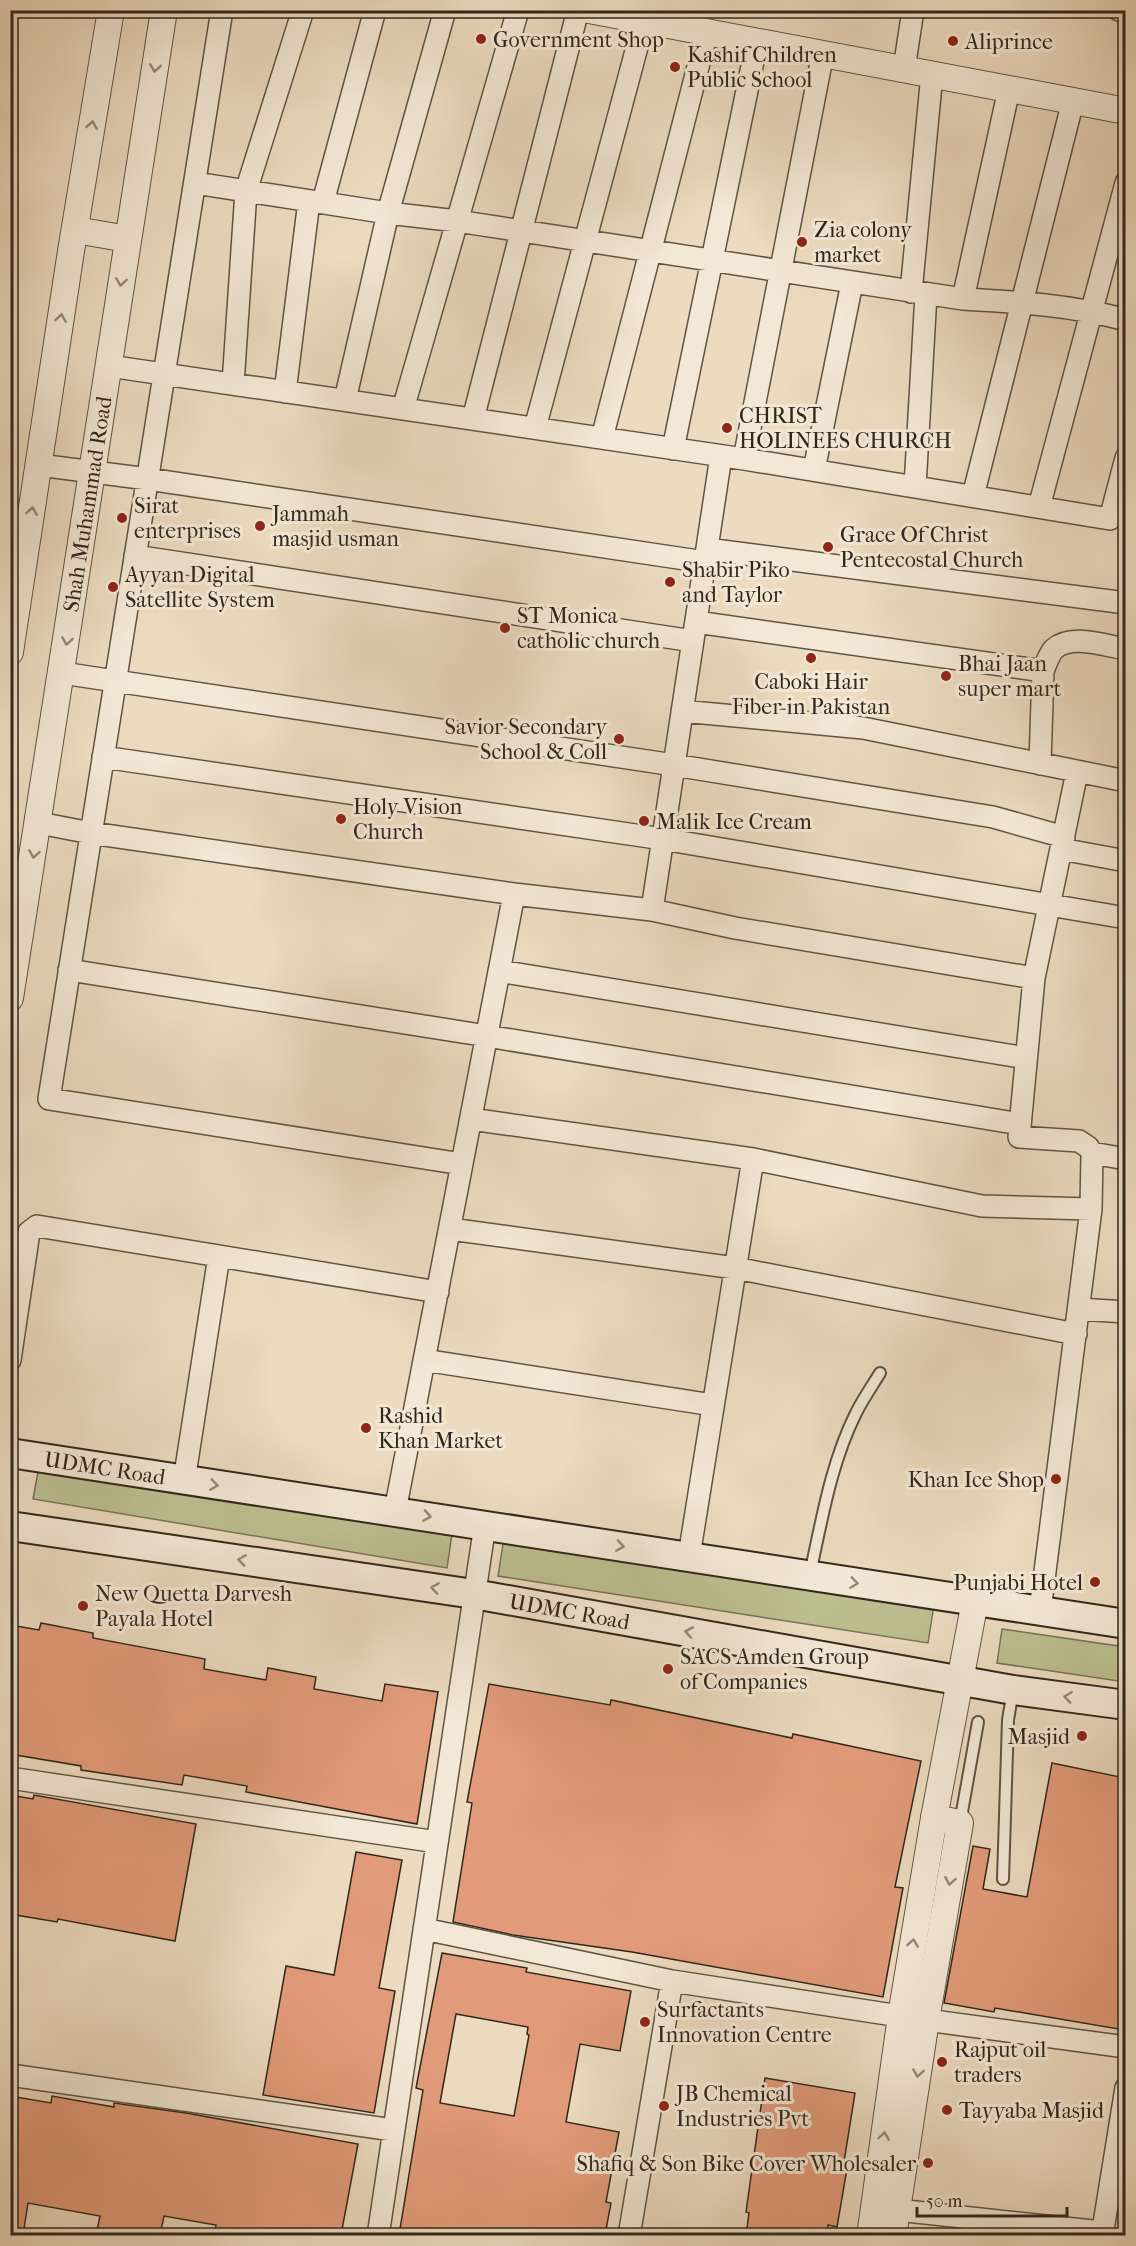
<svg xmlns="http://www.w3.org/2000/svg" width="1136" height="2246" viewBox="0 0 1136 2246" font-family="'IM FELL French Canon',serif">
<rect width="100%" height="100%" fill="#ecdbc0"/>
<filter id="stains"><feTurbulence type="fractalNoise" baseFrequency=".00333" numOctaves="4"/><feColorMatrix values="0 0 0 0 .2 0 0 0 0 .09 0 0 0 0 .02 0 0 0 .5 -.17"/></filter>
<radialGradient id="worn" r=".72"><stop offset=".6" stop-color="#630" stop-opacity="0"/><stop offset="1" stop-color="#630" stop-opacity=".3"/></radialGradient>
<path fill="#bcbf90" stroke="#767356" stroke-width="1.5" d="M39,1466L452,1534L447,1568L33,1499Z
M504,1538L934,1605L928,1643L498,1576Z
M1002,1629L1125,1647V1682L997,1663Z"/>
<path fill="#e29b7a" stroke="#30271b" stroke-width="1.5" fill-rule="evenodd" d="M41,1623L93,1633V1638L205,1659L204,1669L266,1680L268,1668L316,1677L314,1689L382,1701L385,1684L438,1692L417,1824L246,1792L247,1786L184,1775L182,1785L81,1770V1766L10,1754V1625L39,1630Z
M489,1684L610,1705L611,1700L792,1738L793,1734L921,1761L895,1887L903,1888L883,1997L632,1952L513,1935L453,1922L472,1803L467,1802Z
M1052,1763L1125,1778V2020L1124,2030L995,2008L994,2012L944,2003L973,1846L990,1849L983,1889L1027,1897Z
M10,1795L33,1799L34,1795L196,1824L175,1941L58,1919L57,1922L10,1914Z
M356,1852L402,1860L379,1988L395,1991L374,2113L263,2095L286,1966L334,1975Z
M442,1953L527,1968L526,1972L631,1991L620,2051L580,2044L566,2122L619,2132L606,2202L611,2203L605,2235H399L423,2090L416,2088ZM456,2014L528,2027L527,2034L529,2035L514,2116L440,2103Z
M765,2078L855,2093L844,2162L848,2163L837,2227L828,2225L827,2235H746L749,2213L746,2212Z
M10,2096L51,2103L52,2096L114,2107V2103L186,2113L358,2144L341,2235H214L216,2225L164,2216L160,2235H96L100,2216L28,2203L23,2235H10Z"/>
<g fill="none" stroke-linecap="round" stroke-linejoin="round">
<defs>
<path id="service" d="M810,1574C822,1519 831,1463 856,1413C863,1399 872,1386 880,1373
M960,1823L978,1722
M1003,1879L1008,1720L1013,1690"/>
<path id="minor" d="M222,10L49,1099L462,1164
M1119,10L1126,11
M904,69L913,10
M195,183L388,213L457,221L963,299C1018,302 1072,305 1126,320
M323,202L375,10
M911,292L932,74
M963,299L1009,89
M109,366L744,459L1110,519L1126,458
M233,384L246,191L303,10
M285,392L309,201
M345,400L388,213L445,10
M403,409L518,10
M473,419L578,10
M535,428L644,21
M602,438L707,32
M673,449L757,42
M744,459L823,53
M39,465L148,479L705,562
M814,470L852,283
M915,487L926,294
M973,496L1073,101
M1039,507L1126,183
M707,549L1126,603
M135,556L693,641
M696,622L1043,671L1040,764
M1043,671C1046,664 1049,654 1054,649C1071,633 1106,646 1126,649
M62,673L674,765L993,817L1064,837
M682,711L863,728L1126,781
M103,757L663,839L1126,918
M39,823L91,833L514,894L652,910L735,928L1034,978
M1061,849L1126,861
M652,910L721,456
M69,970L487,1036L1020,1124
M499,971L1026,1058
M471,1119L753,1159L982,1206L1091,1209
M1092,1153L1126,1159
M450,1229L735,1268L1076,1334
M1079,1309L1126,1312
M10,1360L29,1232L37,1226L438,1292
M424,1360L713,1405
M184,1481L219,1256
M395,1511L514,894
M689,1556L753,1159
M1040,1611L1091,1209L1092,1153L1088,1147L1079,1141L1019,1137L1034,978L1077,772
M10,1778L437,1842
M424,1929L672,1981L926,2020L1126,2047
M10,2075L393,2130
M897,2210L1102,2232
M378,2236L485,1525
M629,2236L672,1981
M1102,2236L1126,2088"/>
<g id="tertiary">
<path d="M589,10L1126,111"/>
<path d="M75,230L128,239"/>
<path d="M10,652L71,251L111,10"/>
<path id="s1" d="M10,998L164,10"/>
<path d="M870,2236L901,2016L934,1818L975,1601"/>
<path d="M893,2236L926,2020L960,1823L934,1818"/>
</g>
<g id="secondary">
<path id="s2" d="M10,1453L1126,1624"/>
<path id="s3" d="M10,1526L474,1594L1013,1690L1126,1705"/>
</g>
</defs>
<use href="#service" stroke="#5f5444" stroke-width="14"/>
<use href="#minor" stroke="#5f5444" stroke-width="24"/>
<use href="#tertiary" stroke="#5f5444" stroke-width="28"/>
<use href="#secondary" stroke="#30271b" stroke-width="32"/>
<use href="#service" stroke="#f3e8d6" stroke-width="10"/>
<use href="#minor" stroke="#f3e8d6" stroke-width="21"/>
<use href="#tertiary" stroke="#f3e8d6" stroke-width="26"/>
<use href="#secondary" stroke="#f3e8d6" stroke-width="28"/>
</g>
<defs><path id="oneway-chevron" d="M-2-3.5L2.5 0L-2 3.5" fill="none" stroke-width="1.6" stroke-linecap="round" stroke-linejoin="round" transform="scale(1.5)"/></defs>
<g stroke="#928878">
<use href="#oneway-chevron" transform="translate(155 68) rotate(99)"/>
<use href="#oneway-chevron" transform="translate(92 125) rotate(-81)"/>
<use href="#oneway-chevron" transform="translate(121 282) rotate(99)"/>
<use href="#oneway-chevron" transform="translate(61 318) rotate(-81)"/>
<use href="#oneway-chevron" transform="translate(32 511) rotate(-81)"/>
<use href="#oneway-chevron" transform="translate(67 641) rotate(99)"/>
<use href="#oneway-chevron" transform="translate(34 854) rotate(99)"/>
<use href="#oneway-chevron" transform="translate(214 1485) rotate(8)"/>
<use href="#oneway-chevron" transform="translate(427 1516) rotate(9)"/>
<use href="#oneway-chevron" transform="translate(620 1546) rotate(9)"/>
<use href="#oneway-chevron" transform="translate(242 1560) rotate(-172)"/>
<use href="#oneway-chevron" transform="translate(854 1583) rotate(8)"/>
<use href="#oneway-chevron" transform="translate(435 1588) rotate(-172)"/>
<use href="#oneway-chevron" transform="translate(689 1632) rotate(-170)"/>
<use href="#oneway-chevron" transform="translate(1068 1697) rotate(-172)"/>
<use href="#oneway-chevron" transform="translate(950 1881) rotate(100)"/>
<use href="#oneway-chevron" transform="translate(913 1943) rotate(-81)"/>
<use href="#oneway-chevron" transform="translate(918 2073) rotate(99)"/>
<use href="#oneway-chevron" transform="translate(884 2136) rotate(-82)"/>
</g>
<g fill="#8f2418" stroke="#f3e8d6" stroke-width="2">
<circle cx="481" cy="39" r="6"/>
<circle cx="953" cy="41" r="6"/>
<circle cx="675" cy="67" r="6"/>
<circle cx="802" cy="242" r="6"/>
<circle cx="727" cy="428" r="6"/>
<circle cx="122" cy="518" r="6"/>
<circle cx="260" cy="526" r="6"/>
<circle cx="828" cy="547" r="6"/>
<circle cx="670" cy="582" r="6"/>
<circle cx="113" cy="587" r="6"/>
<circle cx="505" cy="628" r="6"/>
<circle cx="811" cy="658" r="6"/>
<circle cx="946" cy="676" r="6"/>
<circle cx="619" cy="739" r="6"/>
<circle cx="341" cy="819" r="6"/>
<circle cx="644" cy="821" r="6"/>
<circle cx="366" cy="1428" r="6"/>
<circle cx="1056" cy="1479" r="6"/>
<circle cx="1095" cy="1582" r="6"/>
<circle cx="83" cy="1606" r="6"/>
<circle cx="668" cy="1669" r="6"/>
<circle cx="1082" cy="1736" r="6"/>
<circle cx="645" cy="2022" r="6"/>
<circle cx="942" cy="2062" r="6"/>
<circle cx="664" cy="2106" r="6"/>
<circle cx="947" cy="2110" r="6"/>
<circle cx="928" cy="2163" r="6"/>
</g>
<g text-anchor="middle" stroke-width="6" stroke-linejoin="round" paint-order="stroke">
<g font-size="22" fill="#30271b" stroke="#f3e8d6" text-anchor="start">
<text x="493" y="47">Government Shop</text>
<text x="965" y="49">Aliprince</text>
<text x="687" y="62">Kashif Children<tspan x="687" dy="25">Public School</tspan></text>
<text x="814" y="237">Zia colony<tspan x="814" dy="25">market</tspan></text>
<text x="739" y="423">CHRIST<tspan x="739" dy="25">HOLINEES CHURCH</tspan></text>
<text x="134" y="513">Sirat<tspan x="134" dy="25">enterprises</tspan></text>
<text x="272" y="521">Jammah<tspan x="272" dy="25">masjid usman</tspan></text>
<text x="840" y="542">Grace Of Christ<tspan x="840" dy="25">Pentecostal Church</tspan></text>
<text x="682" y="577">Shabir Piko<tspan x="682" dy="25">and Taylor</tspan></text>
<text x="125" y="582">Ayyan Digital<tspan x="125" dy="25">Satellite System</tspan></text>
<text x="517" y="623">ST Monica<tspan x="517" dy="25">catholic church</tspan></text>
<text x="958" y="671">Bhai Jaan<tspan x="958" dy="25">super mart</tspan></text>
<text x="811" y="689" text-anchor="middle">Caboki Hair<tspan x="811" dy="25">Fiber in Pakistan</tspan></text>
<text x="607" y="734" text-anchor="end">Savior Secondary<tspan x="607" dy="25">School &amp; Coll</tspan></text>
<text x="353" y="814">Holy Vision<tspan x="353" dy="25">Church</tspan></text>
<text x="656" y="829">Malik Ice Cream</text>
<text x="378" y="1423">Rashid<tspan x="378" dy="25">Khan Market</tspan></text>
<text x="1044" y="1487" text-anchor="end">Khan Ice Shop</text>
<text x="1083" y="1590" text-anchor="end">Punjabi Hotel</text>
<text x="95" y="1601">New Quetta Darvesh<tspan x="95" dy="25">Payala Hotel</tspan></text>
<text x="680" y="1664">SACS Amden Group<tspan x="680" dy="25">of Companies</tspan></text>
<text x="1070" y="1744" text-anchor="end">Masjid</text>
<text x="657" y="2017">Surfactants<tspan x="657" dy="25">Innovation Centre</tspan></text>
<text x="954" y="2057">Rajput oil<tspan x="954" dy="25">traders</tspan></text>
<text x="676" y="2101">JB Chemical<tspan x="676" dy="25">Industries Pvt</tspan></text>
<text x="959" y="2118">Tayyaba Masjid</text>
<text x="916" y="2171" text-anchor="end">Shafiq &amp; Son Bike Cover Wholesaler</text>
</g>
<g font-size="22" fill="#30271b" stroke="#f3e8d6">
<text dy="8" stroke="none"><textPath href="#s1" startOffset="500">Shah Muhammad Road</textPath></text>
<text dy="8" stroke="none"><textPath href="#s2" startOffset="96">UDMC Road</textPath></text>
<text dy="8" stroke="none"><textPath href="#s3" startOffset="566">UDMC Road</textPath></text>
</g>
</g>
<rect width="1136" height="2246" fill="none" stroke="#ecdbc0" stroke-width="36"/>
<rect x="12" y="12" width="1112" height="2222" fill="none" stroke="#30271b" stroke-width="3"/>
<rect x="18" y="18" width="1100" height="2210" fill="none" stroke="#30271b" stroke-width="1.5"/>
<path d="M917 2207v9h150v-9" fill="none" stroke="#30271b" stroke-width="3"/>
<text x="926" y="2207" font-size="18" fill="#30271b" stroke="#f3e8d6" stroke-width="4.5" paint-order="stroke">50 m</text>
<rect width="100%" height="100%" filter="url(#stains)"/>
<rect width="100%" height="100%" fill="url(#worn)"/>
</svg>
